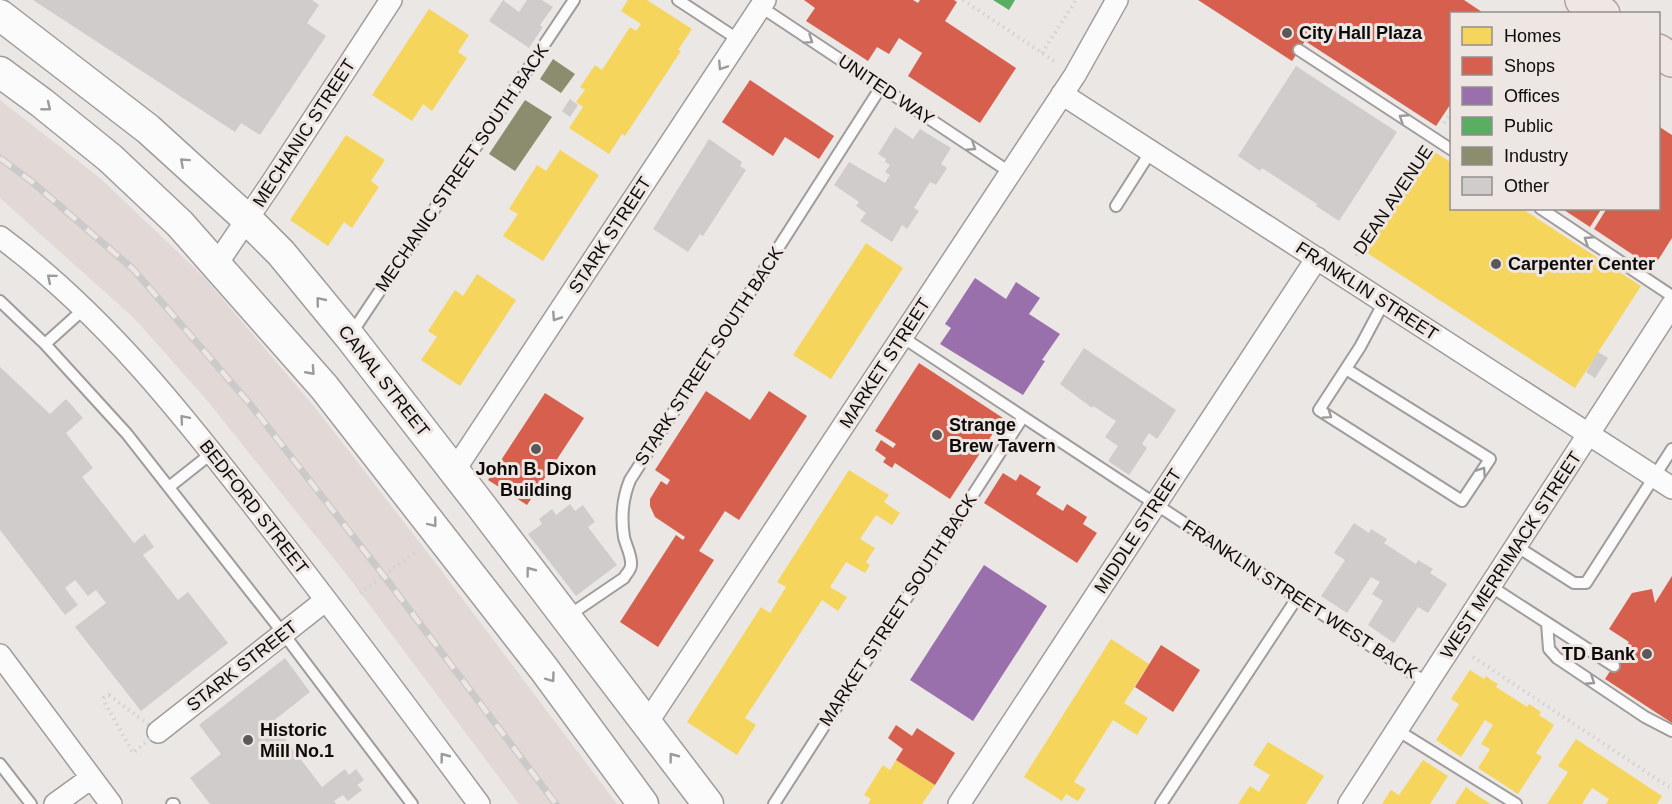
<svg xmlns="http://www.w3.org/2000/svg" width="1672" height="804" viewBox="0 0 1672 804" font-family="Helvetica,sans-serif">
<rect width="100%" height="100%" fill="#ebe7e5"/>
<path fill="#e2d8d5" d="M0,100L100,178L204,277L317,410L434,561L617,804H519L347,575L205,398L135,319L0,198Z"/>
<path fill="#f6d55c" d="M628,0H647L692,29L678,50L681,51L625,136L622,134L609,154L569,128L583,107L576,102L585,90L580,87L595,65L602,70L630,27L636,31L641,24L621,11Z
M429,9L469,35L458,52L467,58L432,111L423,104L412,121L372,95Z
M346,135L385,160L371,181L379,187L352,228L344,222L328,246L290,220Z
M1430,149L1452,163V208H1521L1641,286L1575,388L1364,251Z
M560,150L599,175L543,261L503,236L518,214L509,209L537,165L546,171Z
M866,243L903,268L831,379L793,355Z
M477,274L516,300L460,386L421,360L437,337L428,331L455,290L463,296Z
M849,470L889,495L884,502L900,513L892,525L876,515L860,539L875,548L866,562L870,565L865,573L846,562L830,587L847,597L838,611L822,600L745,718L756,725L737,755L687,722L761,607L770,613L786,587L777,582Z
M1111,639L1149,664L1124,703L1148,718L1137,735L1113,720L1074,782L1086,789L1078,801L1066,794L1062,801L1024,777Z
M1470,670L1484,679L1486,676L1491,680L1498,684L1496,687L1527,707L1529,704L1541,712L1539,715L1554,725L1536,753L1542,757L1518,794L1478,768L1490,749L1481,744L1493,725L1485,720L1461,757L1436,740L1459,704L1451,699Z
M1576,739L1662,796L1657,804H1606L1609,799L1592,788L1582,804H1547L1568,772L1558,766Z
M1268,742L1324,776L1306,804H1238L1250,786L1259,792L1270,775L1253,765Z
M896,760L935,785L922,804H868L871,799L864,795L883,765L890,770Z
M1423,760L1448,776L1430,804H1382L1391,790L1399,795Z
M1466,787L1478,796L1491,804H1455Z"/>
<path fill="#d6604d" d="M804,0H913L918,3L920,0H954L957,2L945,21L1016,68L980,123L908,76L922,53L899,38L889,54L877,47L868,61L806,21L815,8Z
M1198,0H1464L1485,14H1452V102L1436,126L1305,41L1292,61Z
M750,80L834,136L819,159L785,137L773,156L722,122Z
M1658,126L1672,135V238L1653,268L1594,229L1607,208H1658Z
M1561,208H1602L1590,227Z
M919,363L1003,418L950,499L895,463L892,468L883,462L886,458L875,450L881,440L893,448L896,444L875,431Z
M706,391L750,420L769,391L807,416L739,520L725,511L699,551L714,560L658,647L620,622L676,535L683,540L685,537L655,517L650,506V499L661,481L667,485L670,480L655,470Z
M545,393L584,418L527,505L488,480Z
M1003,473L1016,481L1020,474L1041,487L1036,494L1063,511L1067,504L1087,517L1083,524L1097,533L1077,563L984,503Z
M1672,576V723L1605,679L1629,642L1609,629L1632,593L1652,589L1655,603Z
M1161,645L1200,670L1173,712L1135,687Z
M896,725L912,736L917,728L955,753L935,785L896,760L903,749L888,738Z"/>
<path fill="#9970ab" d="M975,278L1006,299L1016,282L1040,298L1029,314L1060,334L1042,360L1045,361L1023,395L940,344L951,328L945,324Z
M984,565L1047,606L973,721L910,680Z"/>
<path fill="#5aae61" d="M993,0H1015L1009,10Z"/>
<path fill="#8c8c6e" d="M553,59L575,74L561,93L540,79Z
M525,100L552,117L515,171L489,154Z"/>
<path fill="#cfcccb" d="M33,0H312L319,5L307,23L326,36L260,135L241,123L235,132Z
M503,0L519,12L527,0H542L553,7L540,25L543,27L529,48L489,21Z
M1296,66L1397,132L1339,221L1316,206L1317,204L1262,168L1260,171L1238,156Z
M570,99L578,105L570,117L562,111Z
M895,127L913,139L920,129L951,148L941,164L947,168L936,185L930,182L914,208L919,211L907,229L902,225L892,242L860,221L866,213L856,206L859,202L834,185L849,162L885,183L890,175L885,172L890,165L885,162L886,159L878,154Z
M709,139L742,162L740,166L746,170L703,236L700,234L688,252L653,229Z
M1084,348L1176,410L1157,439L1149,433L1142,444L1147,448L1129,475L1108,461L1118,446L1105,437L1116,421L1093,406L1092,408L1060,384Z
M1598,352L1608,358L1595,378L1586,372Z
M0,367L50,414L66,399L83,418L66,433L93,468L82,477L134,543L145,534L154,547L143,555L178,600L188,592L228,643L141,711L75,627L106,603L96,590L88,596L75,580L65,588L78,605L65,615L0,530Z
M570,504L575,511L583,505L595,522L588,527L617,565L576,596L528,534L542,524L539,519L552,509L556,515Z
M1354,523L1369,533L1371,529L1387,539L1384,543L1416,564L1418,560L1433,569L1430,573L1447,584L1428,613L1418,607L1394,643L1368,625L1383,601L1372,594L1380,582L1371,577L1347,613L1321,596L1345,560L1334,553Z
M285,658L310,692L272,722L322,787L345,769L349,775L356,769L364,780L357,785L362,790L348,801L343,795L334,801L336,804H210L190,778L221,754L199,725Z"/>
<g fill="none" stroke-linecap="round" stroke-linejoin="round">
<defs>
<path id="lane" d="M678,0L739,40
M761,7L1011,173
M1299,50L1452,150
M1116,206L1151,151
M1540,208L1672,296
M0,301L45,344L127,434L283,633L412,804
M351,334L574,0
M902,337L1427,683
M45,344L85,308
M1346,369L1490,459L1462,501L1319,410L1360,347L1384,302
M169,487L212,453
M1516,546L1574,583H1586L1672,449
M1490,586L1614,666
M568,616L624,578C626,574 631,570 631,565C632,556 626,546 624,537C621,518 623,497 630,480L881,87
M1547,623L1549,649L1557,658L1645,717L1672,731
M1397,730L1516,804
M0,764L31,804
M172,804H174
M774,804L1023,417
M1161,804L1297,598"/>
<path id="street" d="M1062,94L1672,488
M0,237C104,314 184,416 263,518C336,612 408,708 479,804
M216,265L273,181L391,0
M454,471L765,0
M0,655L111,804
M647,723L1075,75L1117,0
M158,732L326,600
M55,804L91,778
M959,804L1317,258
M1349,804L1672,305"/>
<path id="secondary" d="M0,15L148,129L247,219L281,253L350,337L479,503L708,804
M0,72L42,103L110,158L180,224L324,387L544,669L643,804"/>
<path id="primary" d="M1582,0L1603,14
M1658,51L1672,60"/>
</defs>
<use href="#lane" stroke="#9f9c9b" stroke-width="14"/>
<use href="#street" stroke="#9f9c9b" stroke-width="24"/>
<use href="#secondary" stroke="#9f9c9b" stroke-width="33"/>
<use href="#primary" stroke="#b2a29c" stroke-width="36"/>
<path stroke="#d2d2d1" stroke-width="4" stroke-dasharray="1.5 4.5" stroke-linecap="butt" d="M963,0L1057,63
M1042,53L1076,0
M1444,123L1452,112
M1356,256L1425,152
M360,593L418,550
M1473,657L1672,789
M109,695L158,732L133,753L105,703L104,698Z"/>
<use href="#lane" stroke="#fcfbfb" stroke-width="10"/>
<use href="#street" stroke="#fcfbfb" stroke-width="21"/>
<use href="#secondary" stroke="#fcfbfb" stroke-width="30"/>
<use href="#primary" stroke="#f0e7e4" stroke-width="33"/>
<defs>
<path id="rail" d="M0,158L31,181L133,269L250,404L384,576L556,804"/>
</defs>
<use href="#rail" stroke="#cbcaca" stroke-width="7"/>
<use href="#rail" stroke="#ede6e3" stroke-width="4.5" stroke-dasharray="14" stroke-linecap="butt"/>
</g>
<defs><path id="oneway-chevron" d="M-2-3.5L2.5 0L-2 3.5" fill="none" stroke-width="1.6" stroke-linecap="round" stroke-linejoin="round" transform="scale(1.5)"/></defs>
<g stroke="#9c9b9b">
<use href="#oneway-chevron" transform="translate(809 40) rotate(34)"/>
<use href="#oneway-chevron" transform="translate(722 66) rotate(123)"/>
<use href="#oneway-chevron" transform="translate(47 107) rotate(39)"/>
<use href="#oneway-chevron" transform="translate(1403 118) rotate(-147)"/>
<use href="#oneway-chevron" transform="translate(972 147) rotate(33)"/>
<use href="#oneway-chevron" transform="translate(184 162) rotate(-138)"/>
<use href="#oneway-chevron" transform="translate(1588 240) rotate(-147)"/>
<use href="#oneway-chevron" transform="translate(51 278) rotate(-140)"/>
<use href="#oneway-chevron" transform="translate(320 301) rotate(-129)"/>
<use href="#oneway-chevron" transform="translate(556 317) rotate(123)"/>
<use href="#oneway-chevron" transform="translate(311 371) rotate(48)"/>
<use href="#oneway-chevron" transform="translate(1328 415) rotate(34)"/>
<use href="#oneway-chevron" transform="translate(184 419) rotate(-130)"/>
<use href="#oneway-chevron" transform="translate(1482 471) rotate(-56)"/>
<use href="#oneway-chevron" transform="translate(433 523) rotate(52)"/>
<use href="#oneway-chevron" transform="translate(530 571) rotate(-127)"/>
<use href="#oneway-chevron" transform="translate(551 678) rotate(54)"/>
<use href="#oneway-chevron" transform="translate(1591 681) rotate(33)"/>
<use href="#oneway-chevron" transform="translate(444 757) rotate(-127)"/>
<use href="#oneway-chevron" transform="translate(673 757) rotate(-127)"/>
</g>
<g fill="#5b5857" stroke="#ede6e3" stroke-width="2">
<circle cx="1287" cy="33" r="6"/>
<circle cx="1496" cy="264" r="6"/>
<circle cx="937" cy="435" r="6"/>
<circle cx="536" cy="449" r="6"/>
<circle cx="1647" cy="654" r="6"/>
<circle cx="248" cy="740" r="6"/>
</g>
<g text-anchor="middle" stroke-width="6" stroke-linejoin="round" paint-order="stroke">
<g font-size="18" font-weight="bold" fill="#0d0b0a" stroke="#ede6e3" text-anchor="start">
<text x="1299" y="39">City Hall Plaza</text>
<text x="1508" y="270">Carpenter Center</text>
<text x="949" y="431">Strange<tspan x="949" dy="21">Brew Tavern</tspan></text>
<text x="536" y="475" text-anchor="middle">John B. Dixon<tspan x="536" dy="21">Building</tspan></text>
<text x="1635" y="660" text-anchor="end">TD Bank</text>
<text x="260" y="736">Historic<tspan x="260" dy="21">Mill No.1</tspan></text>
</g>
<g font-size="18" fill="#0d0b0a" stroke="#ede6e3">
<text transform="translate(886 90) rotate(34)" y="6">UNITED WAY</text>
<text transform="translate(304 133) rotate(-57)" y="6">MECHANIC STREET</text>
<text transform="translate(462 168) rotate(-56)" y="6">MECHANIC STREET SOUTH BACK</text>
<text transform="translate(1393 200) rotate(-56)" y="6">DEAN AVENUE</text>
<text transform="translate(610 235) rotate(-57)" y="6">STARK STREET</text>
<text transform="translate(1367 291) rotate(33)" y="6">FRANKLIN STREET</text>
<text transform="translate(709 356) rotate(-57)" y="6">STARK STREET SOUTH BACK</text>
<text transform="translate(885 363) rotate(-57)" y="6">MARKET STREET</text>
<text transform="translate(384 381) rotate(52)" y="6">CANAL STREET</text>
<text transform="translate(254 507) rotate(52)" y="6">BEDFORD STREET</text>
<text transform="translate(1138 531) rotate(-57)" y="6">MIDDLE STREET</text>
<text transform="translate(1511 555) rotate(-57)" y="6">WEST MERRIMACK STREET</text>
<text transform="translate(1300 599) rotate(33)" y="6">FRANKLIN STREET WEST BACK</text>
<text transform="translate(898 610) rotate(-57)" y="6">MARKET STREET SOUTH BACK</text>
<text transform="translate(242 666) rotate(-38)" y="6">STARK STREET</text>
</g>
</g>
<rect x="1450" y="12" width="210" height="198" fill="#ede6e3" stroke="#938e8c" stroke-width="1.5"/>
<rect x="1462" y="27" width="30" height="18" fill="#f6d55c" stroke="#938e8c" stroke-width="1.5"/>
<text x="1504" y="42" font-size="18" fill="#0d0b0a">Homes</text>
<rect x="1462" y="57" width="30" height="18" fill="#d6604d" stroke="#938e8c" stroke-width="1.5"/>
<text x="1504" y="72" font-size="18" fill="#0d0b0a">Shops</text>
<rect x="1462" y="87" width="30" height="18" fill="#9970ab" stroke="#938e8c" stroke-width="1.5"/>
<text x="1504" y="102" font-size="18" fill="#0d0b0a">Offices</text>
<rect x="1462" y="117" width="30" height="18" fill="#5aae61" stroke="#938e8c" stroke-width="1.5"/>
<text x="1504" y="132" font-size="18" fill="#0d0b0a">Public</text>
<rect x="1462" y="147" width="30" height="18" fill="#8c8c6e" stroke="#938e8c" stroke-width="1.5"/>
<text x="1504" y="162" font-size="18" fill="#0d0b0a">Industry</text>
<rect x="1462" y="177" width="30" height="18" fill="#cfcccb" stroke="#938e8c" stroke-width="1.5"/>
<text x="1504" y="192" font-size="18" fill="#0d0b0a">Other</text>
</svg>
